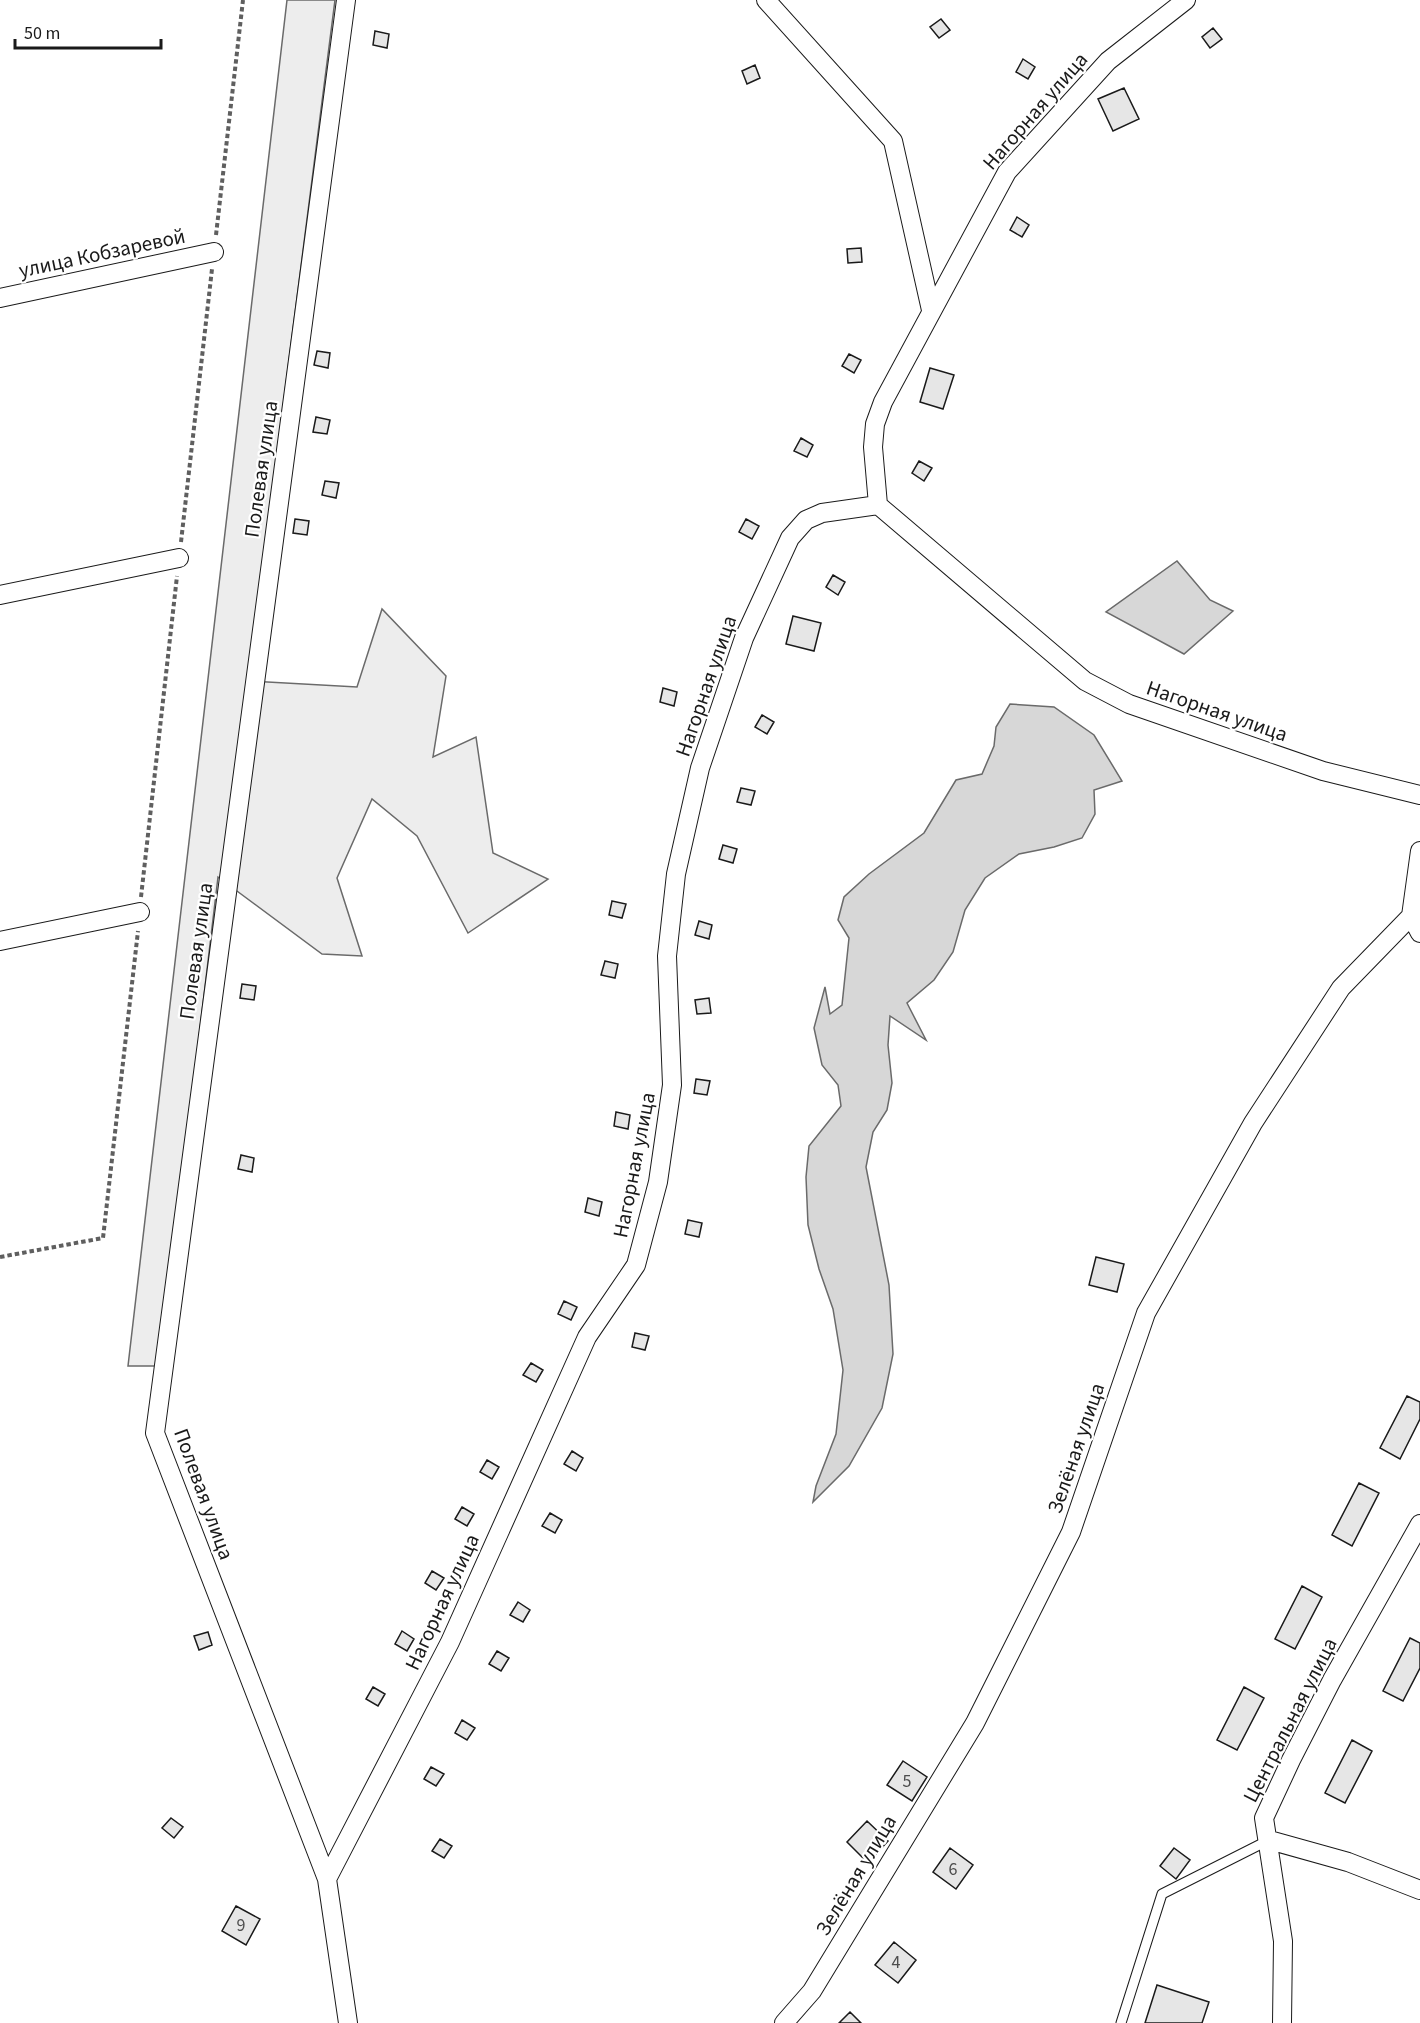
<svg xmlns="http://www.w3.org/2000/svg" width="1420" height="2023" viewBox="0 0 1420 2023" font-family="'Source Sans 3',sans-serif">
<rect width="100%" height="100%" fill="#fff"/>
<path fill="#ededed" stroke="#6a6a6a" stroke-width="1.5" d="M287,0H335L248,681L357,687L382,609L446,676L433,757L476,737L493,853L548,879L468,933L417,836L372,799L337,878L362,956L322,954L218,877L160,1366H128Z"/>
<path fill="#d7d7d7" stroke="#6a6a6a" stroke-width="1.5" d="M1177,561L1210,600L1233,611L1184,654L1106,612Z
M1010,704L1054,707L1094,735L1122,781L1094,790L1095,814L1082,838L1054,847L1019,854L985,878L965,910L953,952L934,980L907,1003L926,1040L890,1016L888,1045L892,1083L887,1110L873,1132L866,1167L889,1285L893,1354L882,1408L849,1466L813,1502L816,1486L836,1434L843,1370L833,1309L819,1269L808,1225L806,1177L809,1146L841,1106L838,1085L822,1065L814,1028L825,987L830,1014L842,1005L849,938L838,920L844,897L869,874L924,833L956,780L982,774L994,746L996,727Z"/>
<path fill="#e6e6e6" stroke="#1a1a1a" stroke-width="1.5" d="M941,19L950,30L939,38L930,27Z
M1213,28L1222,39L1210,48L1202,37Z
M375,31L389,34L387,48L373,45Z
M1023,59L1035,67L1028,79L1016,72Z
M755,65L760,78L747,84L742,71Z
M1124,88L1139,119L1113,131L1098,99Z
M1017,217L1029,225L1022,237L1010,230Z
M861,248L862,262L848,263L847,249Z
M317,351L330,353L328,368L314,365Z
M849,354L861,360L854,373L842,366Z
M930,368L954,375L943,409L920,402Z
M316,417L330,420L327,434L313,432Z
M801,438L813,445L807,457L794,451Z
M919,461L932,468L924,481L912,473Z
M325,481L339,483L336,498L322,495Z
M295,519L309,521L307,535L293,533Z
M746,519L759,526L752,539L739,532Z
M833,575L845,582L838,595L826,587Z
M793,616L821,623L814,651L786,644Z
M663,688L677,692L674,706L660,702Z
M762,715L774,722L767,734L755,727Z
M741,788L755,791L751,805L737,802Z
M723,845L737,849L733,863L719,859Z
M612,901L626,904L622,918L609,915Z
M699,921L712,925L709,939L695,935Z
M605,961L618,964L615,978L601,975Z
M242,984L256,986L254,1000L240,998Z
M709,998L711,1013L697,1014L695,1000Z
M696,1079L710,1081L707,1095L694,1093Z
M616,1112L630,1115L628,1129L614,1126Z
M241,1155L254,1158L252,1172L238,1169Z
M588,1198L602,1202L599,1216L585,1212Z
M688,1220L702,1223L699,1237L685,1234Z
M1096,1257L1124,1264L1117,1292L1089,1285Z
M564,1301L577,1307L571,1320L558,1314Z
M635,1333L649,1336L645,1350L632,1347Z
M531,1363L543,1370L536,1382L523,1375Z
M1407,1396L1420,1402V1419L1400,1459L1380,1448Z
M572,1451L583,1458L576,1471L564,1464Z
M487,1460L499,1467L492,1479L480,1472Z
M1359,1483L1379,1493L1352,1546L1332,1535Z
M462,1507L474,1514L467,1526L455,1519Z
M550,1513L562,1520L555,1533L542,1526Z
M432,1571L444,1578L436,1590L425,1583Z
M1302,1586L1322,1597L1295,1649L1275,1639Z
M518,1602L530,1610L523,1622L510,1615Z
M402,1631L414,1639L407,1651L395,1644Z
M208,1632L212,1645L199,1650L194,1636Z
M1410,1638L1420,1643V1668L1403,1701L1383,1691Z
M497,1651L509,1658L501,1671L489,1664Z
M373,1687L385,1694L378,1706L366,1699Z
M1244,1687L1264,1698L1237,1750L1217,1740Z
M462,1720L475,1728L467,1740L455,1733Z
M1352,1740L1372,1751L1345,1803L1325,1793Z
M903,1761L927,1777L912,1801L887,1785Z
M431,1767L444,1774L436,1786L424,1779Z
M171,1818L183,1827L174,1838L162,1828Z
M867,1821L888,1841L868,1863L847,1842Z
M440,1839L452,1846L444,1858L432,1851Z
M950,1848L973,1865L956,1889L933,1872Z
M1174,1848L1190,1860L1176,1879L1160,1866Z
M236,1906L260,1919L246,1945L222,1931Z
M894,1942L916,1960L898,1983L875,1965Z
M1157,1985L1209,2002L1202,2023H1145Z
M850,2012L861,2023H839Z"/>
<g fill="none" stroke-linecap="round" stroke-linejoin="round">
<defs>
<path id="service" d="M1121,2023L1162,1894L1269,1840"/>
<path id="minor" d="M766,0L893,141L931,310
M1186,0L1108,61L1007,172L883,402L875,424L873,447L878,505L1085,681L1129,704L1323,771L1420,795
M0,298L214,252
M0,595L179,558
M1420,851L1411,916L1420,933
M0,941L140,912
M1269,1840L1348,1862L1420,1890
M327,1879L155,1433L346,0
M348,2023L327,1879L450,1642L587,1337L636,1265L658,1182L672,1085L667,956L676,874L700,768L744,638L790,538L806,520L822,513L878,505
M784,2023L812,1991L975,1723L1071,1532L1146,1313L1253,1123L1341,988L1411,916
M1282,2023L1283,1941L1264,1818L1291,1760L1332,1680L1420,1524"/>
</defs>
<use href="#service" stroke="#1a1a1a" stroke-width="11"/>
<use href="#minor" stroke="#1a1a1a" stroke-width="20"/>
<path stroke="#5f5f5f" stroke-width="4" stroke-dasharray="4.5 3" stroke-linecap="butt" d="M216,235L243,0
M181,542L212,269
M141,897L177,576
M0,1257L103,1238L138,931"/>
<use href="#service" stroke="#fff" stroke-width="9"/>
<use href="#minor" stroke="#fff" stroke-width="18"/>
</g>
<g text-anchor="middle" stroke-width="4.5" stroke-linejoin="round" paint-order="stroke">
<g font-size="18" fill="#4d4d4d">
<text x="907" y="1787">5</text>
<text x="953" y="1875">6</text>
<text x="241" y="1931">9</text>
<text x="896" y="1968">4</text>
</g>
<g font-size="21" fill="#1a1a1a" stroke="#fff">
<text transform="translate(1035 111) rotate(-49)" y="7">Нагорная улица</text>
<text transform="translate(102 253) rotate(-12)" y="7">улица Кобзаревой</text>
<text transform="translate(261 469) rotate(-82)" y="7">Полевая улица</text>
<text transform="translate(706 686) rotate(-71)" y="7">Нагорная улица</text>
<text transform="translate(1217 711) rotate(19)" y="7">Нагорная улица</text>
<text transform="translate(196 951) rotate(-82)" y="7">Полевая улица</text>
<text transform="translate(634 1165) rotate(-79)" y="7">Нагорная улица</text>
<text transform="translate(1076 1448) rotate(-71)" y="7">Зелёная улица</text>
<text transform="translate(204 1494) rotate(70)" y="7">Полевая улица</text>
<text transform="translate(442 1602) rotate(-65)" y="7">Нагорная улица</text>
<text transform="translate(1290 1720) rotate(-63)" y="7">Центральная улица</text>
<text transform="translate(856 1875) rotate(-59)" y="7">Зелёная улица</text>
</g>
</g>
<path d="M15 39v9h146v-9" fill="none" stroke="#1a1a1a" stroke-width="3"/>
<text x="24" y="39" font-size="18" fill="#1a1a1a" stroke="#ffffff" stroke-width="4.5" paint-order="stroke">50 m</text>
</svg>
